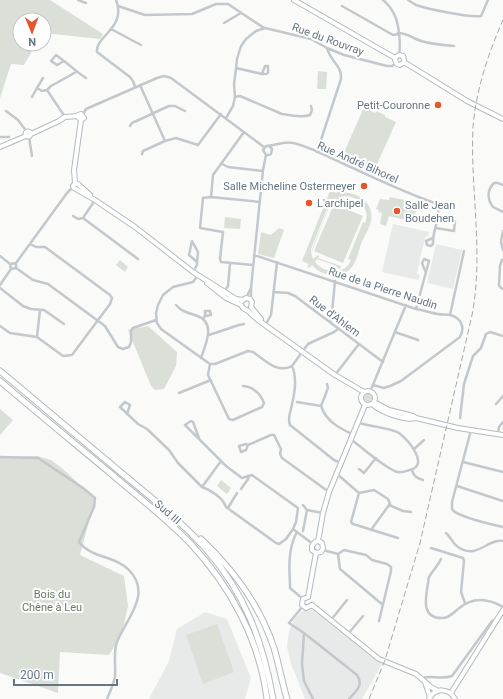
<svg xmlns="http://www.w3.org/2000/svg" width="503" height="699" viewBox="0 0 503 699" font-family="Roboto,sans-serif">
<rect width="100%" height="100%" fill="#fafaf8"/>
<path fill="#e8e9e9" d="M393,224L429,232L428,236H426L422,250L417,274L420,275L418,280L382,272Z
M436,244L462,250L453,289L427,283Z
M314,610L382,664L362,699H305L290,661L287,646L289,631L294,619L302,611Z
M205,612L227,619L251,678L245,699H149L169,661L177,629Z"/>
<path fill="#dadfd7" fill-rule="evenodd" d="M0,0H50L103,34L100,39L44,33V20H20V44H36L24,65L11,64L0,98Z
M318,71L327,72L326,89H317Z
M364,107L375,113L376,111L385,115V117L396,122L374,171L363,166L362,168L342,157Z
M338,185H340V193C356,190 375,203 371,221C369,229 364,237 361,244C359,251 357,258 354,264C344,281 322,277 312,265L309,268L307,267L309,264L302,261L330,191L337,193ZM346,196C359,197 371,209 365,223L363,222L348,259L351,260C345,276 323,273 315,262L317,259L337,266L336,267L340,269L341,266L318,258L319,256L318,255L313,259L311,252L331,201L336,198V202H338L339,197ZM331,202L312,251H311V249L329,204Z
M390,197L415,202L414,206L417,207L413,222L389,216L386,226L380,224L382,213L378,212L379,210L376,209L380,199L389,200Z
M334,204L363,216L343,263L314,251Z
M225,217L241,219L240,229L224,228Z
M279,228L284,230L274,258L258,254L261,232L271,235Z
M120,260L128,267L125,272L116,265Z
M148,326L177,352L176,366L164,389L155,390L151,386L128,330Z
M363.5 398a4.5 4.5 0 1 1 9 0a4.5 4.5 0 1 1-9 0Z
M0,409L13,420L0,435Z
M37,456L51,460L63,469L95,499L80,555L124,576L128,606L122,634L109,655L60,652L58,693L0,673V457Z
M221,480L231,488L227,494L217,486Z
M217,624L234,672L203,684L186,635Z"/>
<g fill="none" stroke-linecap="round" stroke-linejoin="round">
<defs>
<path id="secondary" d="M294,0L395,58
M395,58L399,55L403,56L404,60V62
M395,58V60L397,64L400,65L404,62
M404,62L467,101L503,119
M81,120L84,118L81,114L78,115V117L81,120L74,170L75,183L73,186L74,188L95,200L135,227L193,272L236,299L243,300
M25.5 134a2.5 2.5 0 1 1 5 0a2.5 2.5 0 1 1-5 0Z
M31,134L59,121L65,117L78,116
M0,147L26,136
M75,183L78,184L90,195
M207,283L226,298L241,305L243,308L248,311L258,320L335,375L364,392
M242,301L246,298L250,299L252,302L251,307
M251,307L261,319
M361 398a7 7 0 1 1 14 0a7 7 0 1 1-14 0Z
M374,402L389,410L413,416L416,418L458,428L503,435
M372,404C381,412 404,421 416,418
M318,541L323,513L329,492L365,405
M316,553L321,552L323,548L322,543L318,541
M316,553L312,550V546L315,542L318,541
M308,597L316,553
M308,597L303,599L302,605L306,608L312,605
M312,605L379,659L416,674L431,687L438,691
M425,682L430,697
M451,693L503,610
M429,699C435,687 449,688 455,699"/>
<path id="highway" d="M0,371C39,404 79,437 118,470C148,495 180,520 206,549C245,593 263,642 273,699
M0,381C36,412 73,442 109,472C137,496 166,518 191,544C231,587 260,641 267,699
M201,539C233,569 260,606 274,648C279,665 282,682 287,699"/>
</defs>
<use href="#secondary" stroke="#b3babf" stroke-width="6"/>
<use href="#highway" stroke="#b4b9bd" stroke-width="7"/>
<path stroke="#c3c8cc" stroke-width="2.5" d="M78,0L86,3
M116,0C127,28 95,36 97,52L130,77L133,81L135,87
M383,0C388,4 392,9 395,16C399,25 401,45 399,55
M408,0C411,2 414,4 416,5C427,9 471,18 481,16L488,0
M118,6L145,15L192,14L216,4H228L264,28
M342,6L393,35L398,34
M224,23L241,13
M111,29L141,45
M398,33C406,33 409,36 416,39C427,44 442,45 454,46
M64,61L56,55L51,61L57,65L64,61C72,67 78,73 86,78
M236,68L262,74H266L268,73V66H265L262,74
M140,85L165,141L143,151L142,154
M37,88L43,78
M32,97L37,88L42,91L47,90
M235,97L234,84L236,69L237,59L241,46L246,39L256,31L265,28L311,39L327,48L344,55L387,66H392L396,63
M6,111L18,120L27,132
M83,114L86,109L157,78L164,76L171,78L264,147
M65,117L47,90L51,86L76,72
M226,118L233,106L235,97L240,96L282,114C291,115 302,118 310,115L312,110L311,106
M130,126L132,123L169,106H175L185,111
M0,137H9
M29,137L32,156
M165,141L176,138L198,145L221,114
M317,152L341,79C342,65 330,61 327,48
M266,155L263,150L266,146C275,146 283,141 293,143C311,147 328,157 344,164C375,178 405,193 438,204C441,218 432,231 433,244L431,246L427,245L426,241L433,238
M266,155H269L271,154L272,149L270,147
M222,164L228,167L263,171
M503,185L498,183H494C487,190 487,199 493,207L503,212
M211,197L213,175L244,132
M73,216L78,219L83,218L95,200
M83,218L138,259
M436,228L454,231L455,221
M503,231L501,242L503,250
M30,244L36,247H45L110,295L112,298L110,304L72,355L63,356L37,337L40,310
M254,255L416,309C423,310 431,313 438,314C442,315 446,314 450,315C462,318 465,328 460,337L401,381L390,386L384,388L373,385
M0,256L10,264
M502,260L500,266L499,285L500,287L503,289
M16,263L67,193L73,187
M16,263V268L11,269L10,264Z
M253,265L221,262L220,259L223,232L200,228L203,198L211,197L260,202
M16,268L33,280L48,284L105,326L118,347L123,349L129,347L131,342V331L133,328L156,320
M193,272L197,265V262L189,255L192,241L198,252L197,262
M198,275L193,282L173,287L163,295L158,305L156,313L157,323L161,329L210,364H215L248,351L253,352C265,360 277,374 292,366L308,344L334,332L338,329
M0,285L11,269
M0,288L23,306L31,309L44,310L64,324
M251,288V301
M224,292L228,286L230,264
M274,292L288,293L295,296L383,362
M246,298L251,288L263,170L266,155
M176,305C181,311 188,313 195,315C217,322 206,343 201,358
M416,309L429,261L424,259L422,263L426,273
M450,315L464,251
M203,319L205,316L211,315L210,311H205V316
M331,323L335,281
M266,324L271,315L277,262
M0,326L10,333L37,337
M395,332L418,340
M209,335L239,325L244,324
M210,364L208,375L229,419L233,420L262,407L264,403C260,393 254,387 243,386
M292,366C297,377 295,392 292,404C291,411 287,418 290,425L334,460L341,463
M335,375L359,344
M327,384L328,388L321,406C326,421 339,428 352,434
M370,392L406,305
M179,393L211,380
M297,402L321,406
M496,404L503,396
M127,414L130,405L125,402L120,407L138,424L147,429L169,450L178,463L202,487C211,490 223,498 226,507L276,543L279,544L286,539L293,529
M460,418L464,384L473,356L481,348L486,334L490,332L503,336
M471,430L452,502C452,504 452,507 452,509C455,516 494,525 503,527
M498,434L499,427L503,422
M199,438L193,422L191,421L185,425L226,466L242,478L252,475L298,508L296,522L293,529L313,544
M351,438L353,441C363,448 387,470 398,472C402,473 406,471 410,470C430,465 408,440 399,433C394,429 366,425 358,423
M248,445L246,450L241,452L239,446L246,444L248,445L271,435H274L281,449L280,454L282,458L329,492
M414,449L424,440
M0,457L38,458L83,488L95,498L94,507L79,542C91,558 116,556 129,570C153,595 125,620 117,642C113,652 116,665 115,676C114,684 110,691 107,699
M463,462L503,472
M359,469L364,473L376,458
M412,470C413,476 417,478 423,480
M337,474L359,493L351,522L353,524L398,538
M457,486L503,501
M202,487L221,461
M241,489L248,479L249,476
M359,493L374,490L388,499L390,504L389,505
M303,505L307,510
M389,505L403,511L411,512
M228,508L237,493
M371,530L389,505
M303,531L307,510L323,513
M297,532C288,548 289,567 290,584V588L303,599
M446,533C451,537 452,543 458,547C477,560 488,538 503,541
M431,548L463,558L464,561L461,592L465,603
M323,550L338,554
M338,554L344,550L366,555L372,560L387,564L391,567V571L379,621
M338,554L340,569L383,605
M441,559C438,566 432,571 429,577C428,580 429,580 428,583C426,597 420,619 443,618C449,618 453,613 458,609C472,597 488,598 503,607
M303,606L289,623L304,633L357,675C364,686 356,691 349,699
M331,620L347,600
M304,633L302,664L304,681L313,699
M348,634L363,616
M422,678C432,675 442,680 452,676L492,621L497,618"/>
<use href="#secondary" stroke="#fff" stroke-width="4"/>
<use href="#highway" stroke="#fff" stroke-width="5"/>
<path stroke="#a2aab0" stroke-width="1" stroke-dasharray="6 3" stroke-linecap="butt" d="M369,699L385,660L420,543L472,315C484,253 470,190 473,127C476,90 488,54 503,20"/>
</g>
<g fill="#e4572e" stroke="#fff" stroke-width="1.5">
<circle cx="438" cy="105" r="4"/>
<circle cx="364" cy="186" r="4"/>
<circle cx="309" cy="203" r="4"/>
<circle cx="397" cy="211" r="4"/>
</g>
<g text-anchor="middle" stroke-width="4" stroke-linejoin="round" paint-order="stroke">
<g font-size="11" fill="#657683" stroke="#fff">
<text transform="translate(328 39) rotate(20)" y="4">Rue du Rouvray</text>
<text transform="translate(358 162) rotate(24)" y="4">Rue André Bihorel</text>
<text transform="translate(383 288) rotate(18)" y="4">Rue de la Pierre Naudin</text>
<text transform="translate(335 316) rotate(37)" y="4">Rue d'Ahlem</text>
<text transform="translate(168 512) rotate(41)" y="4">Sud III</text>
</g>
<g font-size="11" fill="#657683" stroke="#fff" text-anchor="end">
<text x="430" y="109">Petit-Couronne</text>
<text x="356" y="190">Salle Micheline Ostermeyer</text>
<text x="317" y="207" text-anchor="start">L'archipel</text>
<text x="405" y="209" text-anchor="start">Salle Jean<tspan x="405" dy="13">Boudehen</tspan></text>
</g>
<g font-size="11" fill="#687a64" stroke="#fff">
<text x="52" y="598">Bois du<tspan x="52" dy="13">Chêne à Leu</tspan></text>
</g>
</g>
<g transform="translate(32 32) rotate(179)"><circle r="19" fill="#ffffff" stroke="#c1c8cd"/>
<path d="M0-3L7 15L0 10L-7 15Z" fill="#e4572e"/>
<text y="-6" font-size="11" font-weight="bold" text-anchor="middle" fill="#657683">N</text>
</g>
<path d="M14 679v6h103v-6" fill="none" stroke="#657683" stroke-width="2"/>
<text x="20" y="679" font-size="12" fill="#657683" stroke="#ffffff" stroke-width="3" paint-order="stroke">200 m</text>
</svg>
